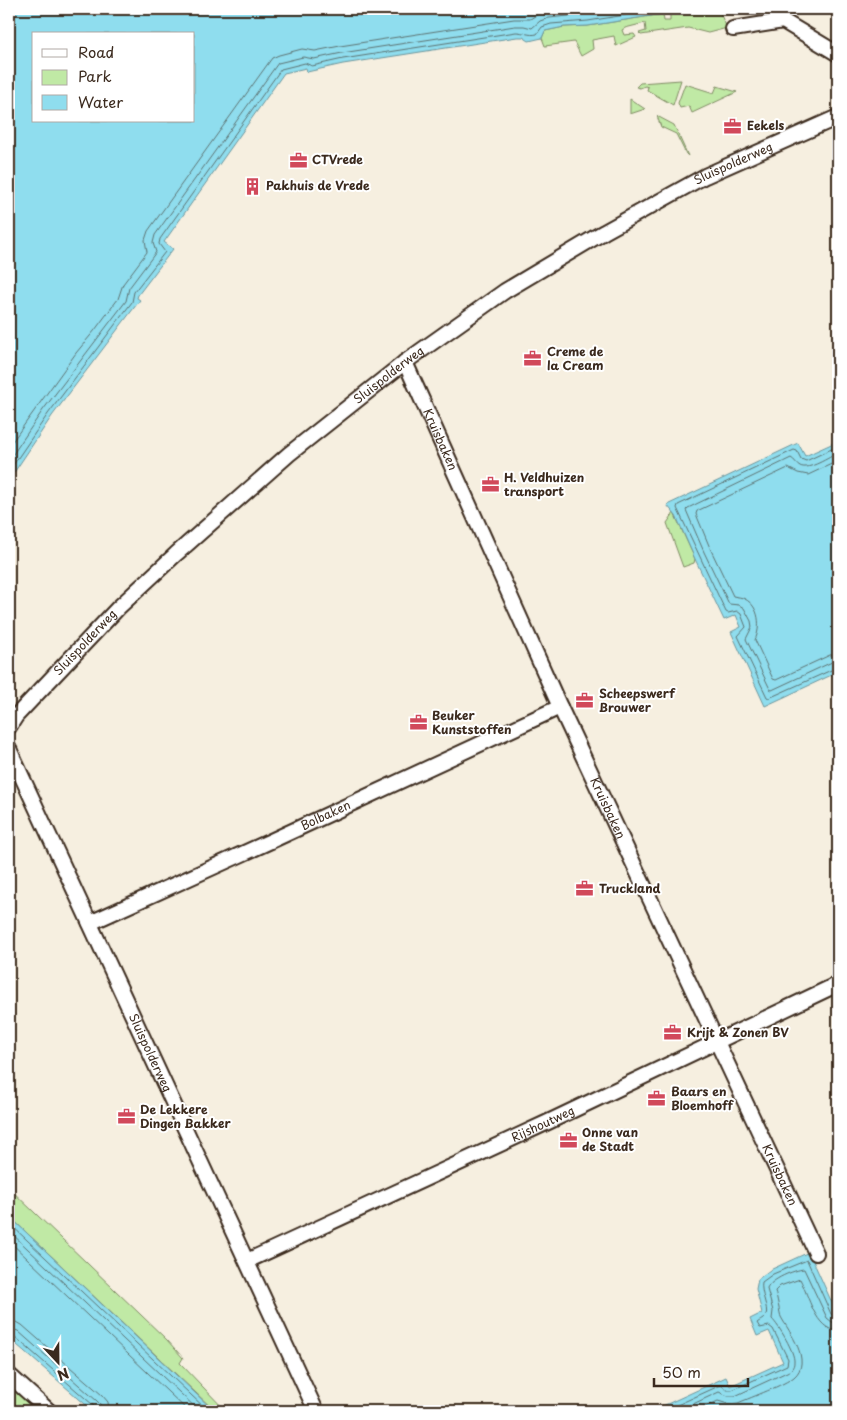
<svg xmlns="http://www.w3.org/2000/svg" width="847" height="1420" viewBox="0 0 847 1420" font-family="'Playpen Sans',sans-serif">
<rect width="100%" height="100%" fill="#f6efe0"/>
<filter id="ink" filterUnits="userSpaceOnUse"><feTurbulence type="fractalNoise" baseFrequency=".02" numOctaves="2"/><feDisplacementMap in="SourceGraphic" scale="10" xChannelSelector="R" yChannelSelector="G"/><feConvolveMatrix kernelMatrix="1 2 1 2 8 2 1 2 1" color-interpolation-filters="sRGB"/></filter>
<g filter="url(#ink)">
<path fill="#c0e9a5" stroke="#7e8a62" d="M694,9H718L727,28L708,33L688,28L641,35L639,33L646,31L645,23L625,28L622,30L624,35L634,34L636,37L616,46L614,36L592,40L593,49L581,56L574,42L545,46L542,38L545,31L564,27L588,26L663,14L664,21H670V13Z
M681,80L673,105L647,90L648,87L645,86L640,88L636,87L640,83Z
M685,84L714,93L717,86L737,92L692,113L689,106L680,108L678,103Z
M630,99L645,109L630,114Z
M657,116L674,125L688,156L686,154L676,134L661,127Z
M674,513L695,559L694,563L683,567L667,523Z
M9,1188L167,1340L183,1358L180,1363L226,1411H215L9,1216Z
M9,1385L37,1411C21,1411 20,1411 9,1400Z"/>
<path fill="#8fddee" stroke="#6d959b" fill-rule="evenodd" d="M9,9H694L588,26L564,27L545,31L542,38L529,41L523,37H517L343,64L307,72L306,68L284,73L164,242L173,249L138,295L137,298L140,300L52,416L9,480ZM34,34H194V121H34Z
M838,441V672L765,706L731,632L741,627L736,615L724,620L695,559L676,516L667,505L798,443L805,456Z
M9,1216L213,1410L215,1411H93L9,1338Z
M809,1252L838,1316V1411H652L726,1377L730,1386L783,1362L769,1331L757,1336L750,1319L762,1313L756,1289L758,1279L770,1270Z"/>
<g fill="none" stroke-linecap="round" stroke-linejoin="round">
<path stroke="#5d7271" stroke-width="1" d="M9,446L76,353L95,330L118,299L123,284L147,252L145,240L148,231L272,58L279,55L302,49L315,51L340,46L514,19H530L540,13L559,9
M838,446L806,461L801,459L797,451L794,450L678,505L677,508L726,612L728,613L737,611L741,614L746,627L738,636L767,697L769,698L838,667
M838,453C829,457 809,471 800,466C796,464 795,460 791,458L688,508L686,510L704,552L729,604L739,605L744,608L751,621L752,627L746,639L770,689L772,690L832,662L838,661
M9,460L43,410L126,301L129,288L156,252L153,243L155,235L278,63L303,57L314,59L342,53L515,26H524L532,28L540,21L549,18L587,14L621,9
M838,461L808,475L798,473L788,468L697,511L696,514L710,548L733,596C737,597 742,597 745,599C760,607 761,627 755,640L773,679L776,680L830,655L838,654
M9,471L48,414L132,302L134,292L165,252L159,244L160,239L281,69L305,63L312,66L343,59L516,32C524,32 529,36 537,34L542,27L551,24L588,21L663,9
M9,1223L208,1411
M9,1231L199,1411
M9,1241L188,1411
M9,1320L15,1321L22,1325L102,1395L108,1402L109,1411
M9,1328L18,1331L97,1401L101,1405L102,1411
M9,1334L14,1336L93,1405L95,1411
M664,1411L721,1385L727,1390H732L787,1365L788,1359L773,1329L769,1326L760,1328L757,1323C759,1321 765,1319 766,1315C769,1308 760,1293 762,1282L773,1274L807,1260L831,1314L834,1316L838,1317
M678,1411L719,1392L728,1396H735L787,1372C791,1370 794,1367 794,1362C795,1352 779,1326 772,1319L773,1311L767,1289C771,1279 794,1270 804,1269L827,1318L832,1322L838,1323
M696,1411L718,1401L728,1404L738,1403C752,1397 784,1385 794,1377C813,1361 789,1332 781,1317C780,1315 777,1296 775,1291L780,1286L800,1279C809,1296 815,1330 838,1331"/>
<defs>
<g id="minor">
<path d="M733,29L783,21L838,54"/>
<path id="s1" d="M405,362L560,707L816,1253"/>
<path id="s2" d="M9,727L16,716L118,608L176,554L289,454L405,362L505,291L604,232L705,176L838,117"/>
<path id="s3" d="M9,749L316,1411"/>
<path id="s4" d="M90,923L273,840L560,707"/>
<path id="s5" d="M247,1261L546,1123L838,984"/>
<path d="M9,1375L49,1411"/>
</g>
</defs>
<use href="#minor" stroke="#3b2a1e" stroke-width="18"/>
<use href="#minor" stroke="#fff" stroke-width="14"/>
</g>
</g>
<defs>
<symbol id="office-bare" viewBox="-9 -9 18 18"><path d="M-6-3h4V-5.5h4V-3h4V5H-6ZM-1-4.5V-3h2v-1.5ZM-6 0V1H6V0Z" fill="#d1495b" stroke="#fff" stroke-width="2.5" paint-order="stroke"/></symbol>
<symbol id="building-bare" viewBox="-9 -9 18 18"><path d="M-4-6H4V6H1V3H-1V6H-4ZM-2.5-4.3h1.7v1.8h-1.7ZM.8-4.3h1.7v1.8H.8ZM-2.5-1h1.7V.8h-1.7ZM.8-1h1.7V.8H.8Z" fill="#d1495b" stroke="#fff" stroke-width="2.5" paint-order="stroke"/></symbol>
</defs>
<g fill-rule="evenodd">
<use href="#office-bare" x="720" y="114" width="25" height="25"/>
<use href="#office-bare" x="286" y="148" width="25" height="25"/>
<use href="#building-bare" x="240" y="174" width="25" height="25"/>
<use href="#office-bare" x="520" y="346" width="25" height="25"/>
<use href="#office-bare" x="478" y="472" width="25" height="25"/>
<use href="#office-bare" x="572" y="688" width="25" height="25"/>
<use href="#office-bare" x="406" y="710" width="25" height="25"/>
<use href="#office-bare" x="572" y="876" width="25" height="25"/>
<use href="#office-bare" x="660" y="1020" width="25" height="25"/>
<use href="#office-bare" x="644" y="1086" width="25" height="25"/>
<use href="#office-bare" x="114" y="1104" width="25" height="25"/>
<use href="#office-bare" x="556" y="1128" width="25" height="25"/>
</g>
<g text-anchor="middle" stroke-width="4" stroke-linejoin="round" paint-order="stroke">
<g font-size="12" font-weight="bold" fill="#3b2a1e" stroke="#fff" text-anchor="start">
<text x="747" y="130">Eekels</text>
<text x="312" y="164">CTVrede</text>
<text x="266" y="190">Pakhuis de Vrede</text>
<text x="547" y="356">Creme de<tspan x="547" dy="14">la Cream</tspan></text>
<text x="504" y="482">H. Veldhuizen<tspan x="504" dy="14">transport</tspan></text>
<text x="599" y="698">Scheepswerf<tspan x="599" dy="14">Brouwer</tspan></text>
<text x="432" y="720">Beuker<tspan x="432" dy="14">Kunststoffen</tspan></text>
<text x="599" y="893">Truckland</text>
<text x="687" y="1037">Krijt &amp; Zonen BV</text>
<text x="671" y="1096">Baars en<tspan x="671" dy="14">Bloemhoff</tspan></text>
<text x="140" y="1114">De Lekkere<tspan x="140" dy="14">Dingen Bakker</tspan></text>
<text x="582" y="1137">Onne van<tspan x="582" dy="14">de Stadt</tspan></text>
</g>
<g font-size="12" fill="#3b2a1e" stroke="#fff">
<text dy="4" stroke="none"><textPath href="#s2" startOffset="924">Sluispolderweg</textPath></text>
<text dy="4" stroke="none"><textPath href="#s2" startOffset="519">Sluispolderweg</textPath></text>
<text dy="4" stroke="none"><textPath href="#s1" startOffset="85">Kruisbaken</textPath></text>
<text dy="4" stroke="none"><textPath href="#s2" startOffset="114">Sluispolderweg</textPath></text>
<text dy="4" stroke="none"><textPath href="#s1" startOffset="490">Kruisbaken</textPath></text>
<text dy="4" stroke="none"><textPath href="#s4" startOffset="259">Bolbaken</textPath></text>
<text dy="4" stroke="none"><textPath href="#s3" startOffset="335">Sluispolderweg</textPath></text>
<text dy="4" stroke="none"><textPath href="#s5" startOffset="326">Rijshoutweg</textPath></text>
<text dy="4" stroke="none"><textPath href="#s1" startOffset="895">Kruisbaken</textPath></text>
</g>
</g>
<rect width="847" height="1420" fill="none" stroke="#fff" stroke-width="30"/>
<rect x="15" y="15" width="817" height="1390" fill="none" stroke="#3b2a1e" stroke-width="2" filter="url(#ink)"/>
<rect x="32" y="32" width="162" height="90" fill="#ffffff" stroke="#b1aaa5"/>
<rect x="42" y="49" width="25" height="8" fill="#ffffff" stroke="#b1aaa5"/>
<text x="78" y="58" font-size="15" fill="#3b2a1e">Road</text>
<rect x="42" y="70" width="25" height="15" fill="#c0e9a5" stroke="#b1aaa5"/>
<text x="78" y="82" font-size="15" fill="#3b2a1e">Park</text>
<rect x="42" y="95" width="25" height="15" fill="#8fddee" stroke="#b1aaa5"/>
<text x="78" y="108" font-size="15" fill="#3b2a1e">Water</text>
<g transform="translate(58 1362) rotate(158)" stroke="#ffffff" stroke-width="4" paint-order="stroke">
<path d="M0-4L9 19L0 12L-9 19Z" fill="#3b2a1e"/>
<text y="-8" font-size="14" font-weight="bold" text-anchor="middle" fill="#3b2a1e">N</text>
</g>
<path d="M654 1378v8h94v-8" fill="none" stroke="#3b2a1e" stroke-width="2.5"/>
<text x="662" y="1378" font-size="15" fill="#3b2a1e" stroke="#ffffff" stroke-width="4" paint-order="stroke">50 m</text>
</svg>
